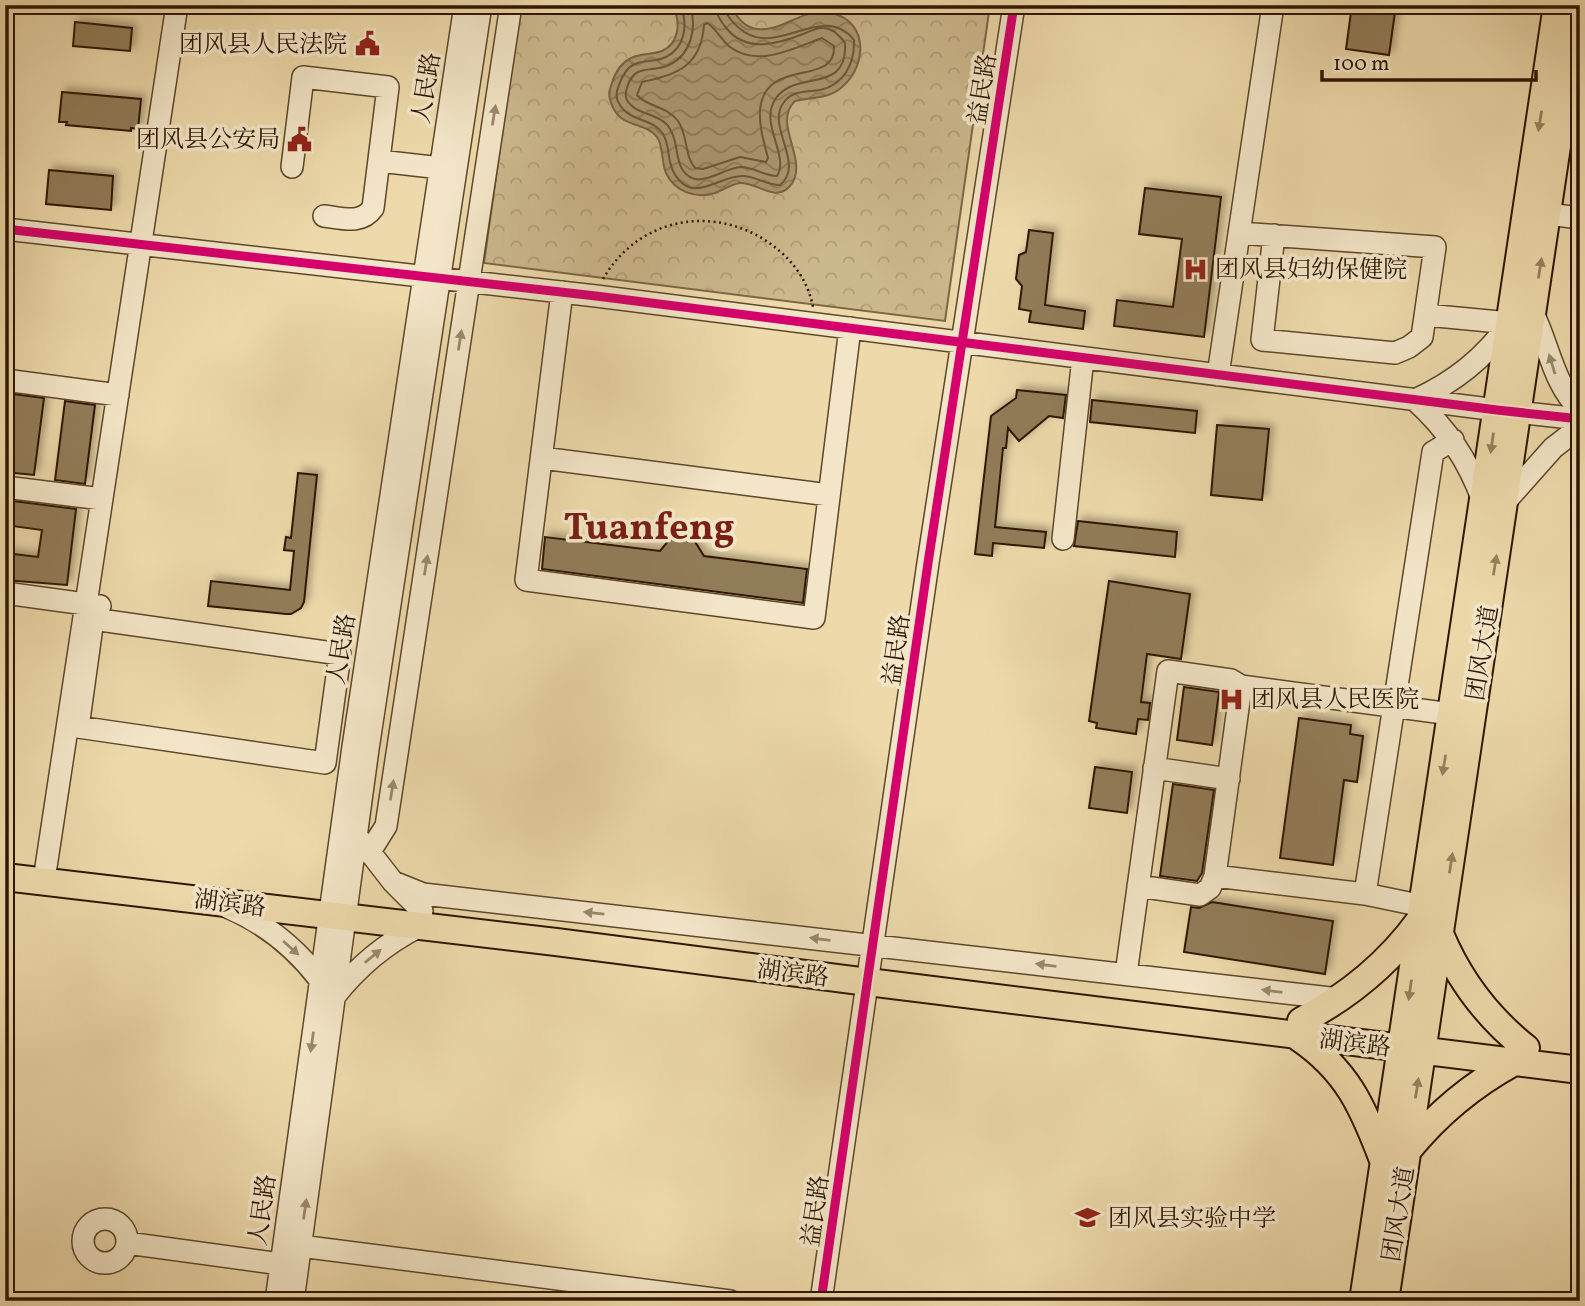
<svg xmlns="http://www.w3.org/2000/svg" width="1585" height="1306" viewBox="0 0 1585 1306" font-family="Vollkorn,'Noto Serif SC',serif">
<defs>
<pattern id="park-crowns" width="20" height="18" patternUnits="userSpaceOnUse" patternTransform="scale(1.75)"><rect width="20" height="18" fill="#ccb88d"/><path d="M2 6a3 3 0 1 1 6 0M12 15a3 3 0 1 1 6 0" fill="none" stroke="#b09d78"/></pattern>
<pattern id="water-waves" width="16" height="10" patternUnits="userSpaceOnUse" patternTransform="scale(1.75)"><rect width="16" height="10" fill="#ac9770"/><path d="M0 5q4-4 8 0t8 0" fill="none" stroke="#8c7a5a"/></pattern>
<filter id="shadow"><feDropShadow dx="4.5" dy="-4.5" stdDeviation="3.5" flood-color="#0004"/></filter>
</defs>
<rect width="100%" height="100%" fill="#edd9aa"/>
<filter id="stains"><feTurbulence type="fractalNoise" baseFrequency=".00286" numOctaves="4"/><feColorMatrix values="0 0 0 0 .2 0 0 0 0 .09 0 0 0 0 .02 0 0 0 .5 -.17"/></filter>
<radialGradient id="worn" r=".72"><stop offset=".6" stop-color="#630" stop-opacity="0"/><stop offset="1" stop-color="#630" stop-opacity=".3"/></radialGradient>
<path fill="url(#park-crowns)" stroke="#7c6746" stroke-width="2" d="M520,5H990L945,321L484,263Z"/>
<path fill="url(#water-waves)" stroke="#796343" stroke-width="2" d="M672,5H729C737,16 743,27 757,29C781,32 801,10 824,12C868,15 870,64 841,88C828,99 810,97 795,101C771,124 811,161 790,186C775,203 757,182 740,183C732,184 723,190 715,193C696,199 675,192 666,173C661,162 664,147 657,137C644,120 617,130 610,99C608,93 610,89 612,83C615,73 621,63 631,58C640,53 652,55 662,51C680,43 681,21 672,5Z"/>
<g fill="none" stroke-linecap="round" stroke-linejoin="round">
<path stroke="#6c5638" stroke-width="2" d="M680,5C688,23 686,47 666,57C656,62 644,60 635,64C627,67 622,77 619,85C616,92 615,98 620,105C630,122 653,118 663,134C670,145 667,159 673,171C692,208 719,174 744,176C757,177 766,185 780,185C806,164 765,126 784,102C793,90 807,92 820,90C844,85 855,63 854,40C822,0 775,61 739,28C732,22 725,14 724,5
M690,5C697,27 692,54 669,65C659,70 647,68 638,72C630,76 623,92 627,100C636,116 660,112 670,129C678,141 675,157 682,169C697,193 721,168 741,167C754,167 764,176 777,176C790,155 758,123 776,98C797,69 848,95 845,43C840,36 833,28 823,28C817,27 809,32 803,34C778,44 747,53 727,29C721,22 716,15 715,5
M707,23C716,28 721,40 730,47C758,68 794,48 822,38L834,46C836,88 765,56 760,110C759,126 764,143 768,158L766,162L740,157L703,169L695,168C684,155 688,135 678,121C667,106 647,107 637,95L642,82C677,75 701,66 704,25Z"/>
</g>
<path fill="#917b58" stroke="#2d1600" stroke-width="2" filter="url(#shadow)" d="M1352,5H1396L1389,55L1346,49Z
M75,22L132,28L130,51L73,46Z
M62,92L141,99L138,129L131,128V131L66,125L67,122H59Z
M49,170L113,176L111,210L46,204Z
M1145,188L1221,197L1204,337L1114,326L1117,300L1173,307L1182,239L1139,234Z
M1029,230L1053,233L1045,305L1085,311L1083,329L1029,322L1031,311L1019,309L1022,286L1016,279L1019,255L1026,252Z
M1017,390L1066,395L1063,418L1049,416L1019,441L1008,428L1006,448H1003L995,527L1046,532L1044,548L993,543L992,556L975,554L991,416L1016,398Z
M5,393L44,398L34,475L5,472Z
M1092,400L1197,411L1195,433L1090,422Z
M65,401L95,405L85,484L55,480Z
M1217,425L1269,429L1262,500L1211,495Z
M298,473L317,475L304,602L301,608L291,614H286L208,606L211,581L290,590L294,551L284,550L286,537L291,538Z
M5,500L76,509L67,585L5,580V553L38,557L42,530L5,525Z
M1078,521L1177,532L1175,557L1074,546Z
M682,536L694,540L704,556L807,569L803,603L542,569L545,537L660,551L669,540Z
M1109,581L1190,594L1181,659L1147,654L1141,702L1150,703L1148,720L1138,719L1136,734L1096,728L1097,723L1089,721Z
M1184,687L1219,692L1212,745L1177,740Z
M1299,718L1351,725L1350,734L1363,736L1357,782L1344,780L1333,865L1280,858Z
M1095,767L1132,772L1127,813L1089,808Z
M1173,784L1214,790L1202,873L1197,881L1160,876Z
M1212,902L1333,921L1325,974L1184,952L1191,907L1199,908Z"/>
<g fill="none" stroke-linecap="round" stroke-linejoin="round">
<defs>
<path id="minor" d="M379,161L441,168
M292,167L303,77L388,87L373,208C361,225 342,218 324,216
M1548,214L1580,218
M5,229L596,296L1497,410L1580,419
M1239,233L1435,247L1422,337L1409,347L1395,353L1262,340L1274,235
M562,292L526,580L814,618L850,328
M1533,313C1550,348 1552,381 1580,410
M1426,315L1510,323
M1218,375L1273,5
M5,380L118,395
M542,458L829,495
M5,487L102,499
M1483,501C1468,460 1447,429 1415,400C1455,382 1484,358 1510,323
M1505,502L1553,448L1580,427
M1063,539L1083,358
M5,593L100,606
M93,619L340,654L325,763L78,727Z
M1241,686L1215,876L1365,894
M1154,768L1229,779
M362,842L393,882L422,911
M369,853L386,826L511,5
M46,867L177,5
M393,882L423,894L1339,999
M1138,886L1200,895L1210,888L1215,876
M1423,906L1365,894L1433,452L1453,440
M227,907C265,923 295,947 320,980
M1126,974L1168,671L1231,680L1241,686L1451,714
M334,997C358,966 386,943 420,926
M83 1241a22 22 0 1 1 44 0a22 22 0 1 1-44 0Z
M127,1243L281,1264
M300,1246L730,1301
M276,1301L353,747L465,5
M293,1301L368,749L481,5
M821,1301L928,563L1014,5"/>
<path id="major" d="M5,877L556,942L868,982L1580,1070
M1440,934C1459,980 1487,1017 1526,1048
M1301,1021C1349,996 1388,964 1420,920
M1298,1037C1347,1070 1363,1107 1383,1160
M1408,1150C1438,1113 1472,1085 1514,1062
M1363,1301L1557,5
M1385,1301L1578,5"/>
</defs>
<use href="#minor" stroke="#5d472a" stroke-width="24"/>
<use href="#major" stroke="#2d1600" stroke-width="30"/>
<path stroke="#2d1600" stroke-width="2.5" stroke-dasharray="2 3.5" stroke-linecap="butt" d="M603,279C636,222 703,205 760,237C787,253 807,276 813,307"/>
<use href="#minor" stroke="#f3e6c8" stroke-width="21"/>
<use href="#major" stroke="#edd9aa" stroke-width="26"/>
<defs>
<path id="cycleway" d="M5,229L596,296L1497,410L1580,419
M821,1301L928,563L1014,5"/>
</defs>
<use href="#cycleway" stroke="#f3e6c8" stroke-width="13"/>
<use href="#cycleway" stroke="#d6006c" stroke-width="9"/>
</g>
<defs><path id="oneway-solid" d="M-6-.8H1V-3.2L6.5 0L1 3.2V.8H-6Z" transform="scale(1.75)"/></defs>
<g fill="#9a886e">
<use href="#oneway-solid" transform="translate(494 115) rotate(-81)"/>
<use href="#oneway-solid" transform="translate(460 340) rotate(-81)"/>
<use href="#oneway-solid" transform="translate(1552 364) rotate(-107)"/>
<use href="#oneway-solid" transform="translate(426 565) rotate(-81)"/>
<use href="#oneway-solid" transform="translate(392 790) rotate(-81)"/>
<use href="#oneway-solid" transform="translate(594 913) rotate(-174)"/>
<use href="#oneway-solid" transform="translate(820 939) rotate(-173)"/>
<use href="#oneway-solid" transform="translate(291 948) rotate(42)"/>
<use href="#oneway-solid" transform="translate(373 956) rotate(-39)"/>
<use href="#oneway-solid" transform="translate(1046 965) rotate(-173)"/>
<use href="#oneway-solid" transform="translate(1272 991) rotate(-173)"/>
<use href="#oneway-solid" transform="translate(312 1042) rotate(98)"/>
<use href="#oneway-solid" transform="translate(305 1209) rotate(-82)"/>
</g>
<g fill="#97815e">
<use href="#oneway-solid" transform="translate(1540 121) rotate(99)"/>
<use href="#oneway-solid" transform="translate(1540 268) rotate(-81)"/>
<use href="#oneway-solid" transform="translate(1492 443) rotate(98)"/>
<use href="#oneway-solid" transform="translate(1495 565) rotate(-81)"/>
<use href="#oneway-solid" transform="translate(1444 765) rotate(99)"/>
<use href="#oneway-solid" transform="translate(1451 863) rotate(-81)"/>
<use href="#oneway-solid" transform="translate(1410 990) rotate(98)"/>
<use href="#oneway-solid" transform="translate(1417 1088) rotate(-81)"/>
</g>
<defs>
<symbol id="civic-bare" viewBox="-9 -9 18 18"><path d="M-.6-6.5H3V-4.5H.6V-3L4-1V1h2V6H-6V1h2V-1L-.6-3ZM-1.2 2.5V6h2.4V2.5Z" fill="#8f2418" stroke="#f3e6c8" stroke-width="2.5" paint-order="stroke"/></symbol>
<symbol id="hospital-bare" viewBox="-9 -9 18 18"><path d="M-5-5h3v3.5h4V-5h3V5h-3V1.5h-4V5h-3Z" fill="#8f2418" stroke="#f3e6c8" stroke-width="2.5" paint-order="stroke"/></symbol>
<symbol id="school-bare" viewBox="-9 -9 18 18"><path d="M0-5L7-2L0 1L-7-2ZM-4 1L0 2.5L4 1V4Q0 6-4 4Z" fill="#8f2418" stroke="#f3e6c8" stroke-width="2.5" paint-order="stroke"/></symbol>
</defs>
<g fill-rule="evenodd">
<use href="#civic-bare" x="350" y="26" width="35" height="35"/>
<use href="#civic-bare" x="282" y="122" width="35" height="35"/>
<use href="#hospital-bare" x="1178" y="252" width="35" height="35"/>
<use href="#hospital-bare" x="1214" y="682" width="35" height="35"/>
<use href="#school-bare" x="1070" y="1200" width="35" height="35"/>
</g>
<g text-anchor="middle" stroke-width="7" stroke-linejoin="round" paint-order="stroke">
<g font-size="24" fill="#2d1600" stroke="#f3e6c8" text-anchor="start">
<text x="347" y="52" text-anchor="end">团风县人民法院</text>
<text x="280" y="147" text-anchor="end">团风县公安局</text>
<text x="1215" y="277">团风县妇幼保健院</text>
<text x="1251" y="707">团风县人民医院</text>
<text x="1108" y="1226">团风县实验中学</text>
</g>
<g font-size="24" fill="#2d1600" stroke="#f3e6c8">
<text transform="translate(426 88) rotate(-81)" y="8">人民路</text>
<text transform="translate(982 89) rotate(-81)" y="8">益民路</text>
<text transform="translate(341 649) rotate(-81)" y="8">人民路</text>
<text transform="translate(896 650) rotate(-82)" y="8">益民路</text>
<text transform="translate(1482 653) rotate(-81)" y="8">团风大道</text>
<text transform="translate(230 903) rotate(7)" y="8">湖滨路</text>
<text transform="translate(793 973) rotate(7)" y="8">湖滨路</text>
<text transform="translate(1355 1043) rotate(7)" y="8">湖滨路</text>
<text transform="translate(262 1210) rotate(-82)" y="8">人民路</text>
<text transform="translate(815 1211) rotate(-82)" y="8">益民路</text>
<text transform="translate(1398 1214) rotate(-81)" y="8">团风大道</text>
</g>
<g font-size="38" font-weight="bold" fill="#7a1f14" stroke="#f3e6c8">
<text x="649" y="539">Tuanfeng</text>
</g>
</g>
<rect width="1585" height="1306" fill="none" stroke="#edd9aa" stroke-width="28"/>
<rect x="7" y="7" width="1571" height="1292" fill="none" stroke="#2d1600" stroke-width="3.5"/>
<rect x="14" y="14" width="1557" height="1278" fill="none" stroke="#2d1600" stroke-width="2"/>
<path d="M1322 70v10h214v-10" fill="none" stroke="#2d1600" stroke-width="3.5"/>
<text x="1333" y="70" font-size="21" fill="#2d1600" stroke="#f3e6c8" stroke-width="5" paint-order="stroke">100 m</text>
<rect width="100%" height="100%" filter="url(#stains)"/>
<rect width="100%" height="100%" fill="url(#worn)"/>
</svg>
